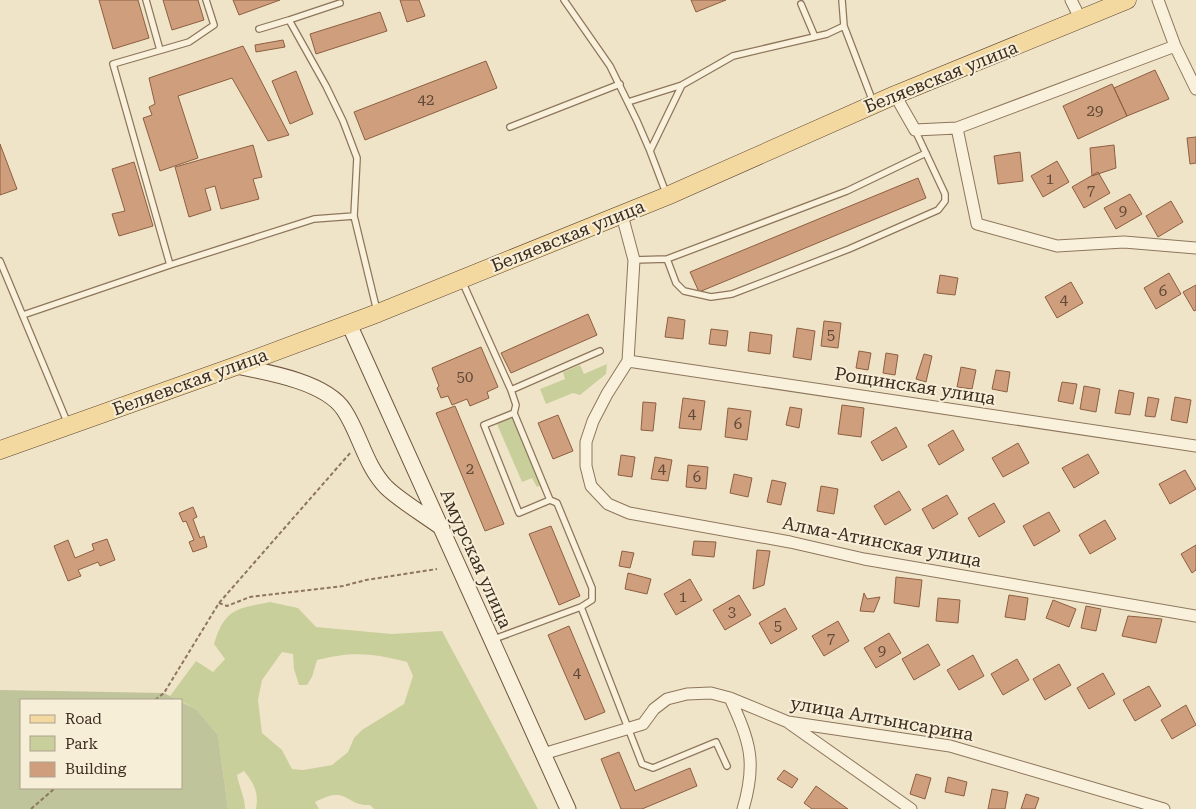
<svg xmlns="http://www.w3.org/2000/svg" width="1196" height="809" viewBox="0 0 1196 809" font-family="'Roboto Serif',serif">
<rect width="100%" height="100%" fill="#f0e4c8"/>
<path fill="#c9cf9b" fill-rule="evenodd" d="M607,364L606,374L580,395L573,393L546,404L540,389L565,379L563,372L580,365L584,374Z
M512,418L541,485L537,487L532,478L522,482L497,424Z
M270,602L298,608L316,627L392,634L442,631L538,809H374L370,805C344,806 349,784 315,802L319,809H256C259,792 254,784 244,771L237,775C239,786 245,798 245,809H228L218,735L196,709L170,696L196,661L213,672L225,659L214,644C225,608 237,609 270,602ZM282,652L293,654L294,669L299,685H307L312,677L317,660C352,651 373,653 407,662L413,676L404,704L362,730L354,738L348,752L332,765L303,770L292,769L282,750L262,733L258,700L262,680Z"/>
<path fill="#bfc49a" d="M0,690L164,693L178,700H21V788H181V702L196,709L218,735L228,809H0Z"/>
<path fill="#cf9f7d" stroke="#8d5f41" d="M99,0H138L149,38L113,49Z
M163,0H198L204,20L172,30Z
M233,0H280L239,15Z
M400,0H419L425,16L407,22Z
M691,0H726L696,12Z
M380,12L387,31L316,54L310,34Z
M283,40L285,47L256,52L255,45Z
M243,46L289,135L268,141L232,78L178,96L198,158L160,171L143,118L152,115L149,107L155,104L149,78Z
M486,61L497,88L365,140L354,112Z
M1155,70L1169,99L1127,116L1114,88Z
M296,71L313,114L290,124L272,81Z
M1112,84L1127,116L1078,139L1063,106Z
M1196,137V163L1190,164L1187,138Z
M0,144L17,189L0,195Z
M253,145L262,177L253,179L259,199L221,209L215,186L205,189L211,210L189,217L175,167Z
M1114,145L1116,168L1092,176L1090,148Z
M1020,152L1023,181L998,184L994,156Z
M1057,161L1069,182L1043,197L1031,176Z
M134,162L153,226L119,236L112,214L125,211L112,169Z
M1098,172L1110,193L1084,208L1072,187Z
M918,178L926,198L699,292L690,272Z
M1130,194L1142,214L1116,229L1104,208Z
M1171,201L1183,222L1158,237L1146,216Z
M1169,273L1181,294L1156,309L1144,288Z
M940,275L958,278L955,295L937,293Z
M1071,282L1083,303L1057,318L1045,297Z
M1196,285V310L1194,311L1183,292Z
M588,314L597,335L511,373L501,353Z
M668,317L685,320L683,339L665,337Z
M824,321L841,323L838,348L821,346Z
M797,328L815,331L811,360L793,357Z
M711,329L728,331L726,346L709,344Z
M750,332L772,335L770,354L748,351Z
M481,347L498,387L487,392L489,398L470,406L467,399L452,405L448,396L441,398L437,388L439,386L432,368Z
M859,351L871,353L868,370L856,368Z
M886,353L898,355L895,375L883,373Z
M924,354L932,356L926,382L916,379Z
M961,367L976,370L972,389L957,387Z
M996,370L1010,372L1007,392L992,389Z
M1062,382L1077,384L1073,404L1058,401Z
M1084,386L1100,389L1096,412L1080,409Z
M1119,390L1134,393L1130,415L1115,413Z
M1148,397L1159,399L1155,417L1145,416Z
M1175,397L1191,400L1187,423L1171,420Z
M683,398L705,401L701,430L679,428Z
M643,402L656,403L653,431L641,430Z
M842,405L864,408L861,437L838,434Z
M455,406L504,524L485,531L436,413Z
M790,407L802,409L799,428L786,425Z
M728,408L751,411L747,440L725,437Z
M558,415L573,451L553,459L538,423Z
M896,427L907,447L882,461L871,442Z
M953,430L964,450L939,465L928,445Z
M1018,443L1029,463L1003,477L992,458Z
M1088,454L1099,473L1074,488L1062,468Z
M621,455L635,457L632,477L618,475Z
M655,457L672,460L668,481L651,479Z
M688,465L708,467L706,489L686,487Z
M1185,470L1196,489L1170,504L1159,484Z
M734,474L752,478L748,497L730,493Z
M772,480L786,483L781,505L767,502Z
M821,486L838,489L834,514L817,511Z
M899,491L911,510L885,525L874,506Z
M947,495L958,514L933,529L922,509Z
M994,503L1005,522L979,537L968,518Z
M193,507L197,517L193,519L200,538L204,536L207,547L193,552L189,542L194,540L186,521L183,522L179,513Z
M1049,512L1060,531L1034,546L1023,526Z
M1105,520L1116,539L1090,554L1079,535Z
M551,526L580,596L559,605L529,534Z
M107,539L115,560L100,566L98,562L78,570L81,576L68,581L54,546L68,540L75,558L94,550L92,544Z
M694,541L716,542L714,557L692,555Z
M1196,545V570L1192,573L1181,554Z
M757,550L770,551L764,585L753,589Z
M622,551L634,553L630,568L619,566Z
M628,573L651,579L647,594L625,589Z
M896,577L922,580L919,607L894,603Z
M690,579L702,600L676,615L664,594Z
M864,593L867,599L880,597L874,612L860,611Z
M739,595L751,615L725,630L713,610Z
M1009,595L1028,598L1025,620L1005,617Z
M938,598L960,600L958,623L936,621Z
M1053,600L1076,609L1069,627L1046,618Z
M1086,606L1101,609L1096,631L1081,628Z
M785,608L797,629L771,644L759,623Z
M1128,616L1162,619L1156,643L1122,636Z
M838,621L849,641L824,656L812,636Z
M569,626L605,712L585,720L548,635Z
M889,633L901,653L876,668L864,648Z
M928,644L940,665L914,680L902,659Z
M973,655L984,676L959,690L947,670Z
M1017,659L1029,680L1003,695L991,674Z
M1059,664L1071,685L1045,700L1033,679Z
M1103,673L1115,694L1089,709L1077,688Z
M1149,686L1161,706L1135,721L1123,700Z
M1186,705L1196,725L1172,739L1161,720Z
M619,752L635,791L690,768L697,786L642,809H621L601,759Z
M784,770L798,779L792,788L777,779Z
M916,774L931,778L925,799L910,794Z
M948,777L967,782L964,796L945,792Z
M816,786L848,809H812L804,803Z
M992,789L1008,792L1005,809H988Z
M1026,794L1039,798L1035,809H1021Z"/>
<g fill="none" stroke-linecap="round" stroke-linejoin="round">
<defs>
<path id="lane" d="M146,0L160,50
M564,0L610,66L637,121L650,151
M842,0L844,26L873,102
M340,3L289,20L326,86L343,121L357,158L354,216L377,311
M801,4L815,37
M259,29L289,20
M628,102L682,85
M510,127L620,84
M666,193L650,151L682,85L733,56L827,34L844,26
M667,259L676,283L684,291L711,297L732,294L849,249L938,210L945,201V194L915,130
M634,260L667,259L847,191L926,153
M0,261L68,424
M170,265L113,64L189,42L214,25L206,0
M462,281L511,390L600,351
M23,315L170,265L314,219L354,216
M514,413L550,500
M581,607L642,764L653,768L716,742L727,766
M494,639L581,607L592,600V588L557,503L550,500L519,513L484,425L514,413L516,405L511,390"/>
<path id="street" d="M1071,0L1081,20
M1158,0L1175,46L1196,89
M895,95L915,130L957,128L977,224L1057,246L1124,242L1196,248
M957,128L1175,46
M622,215L634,260L628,361L607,394L593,421L586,442V466L591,486L608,504L629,513L790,542L864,559L1196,616
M628,361L1196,446
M730,698C750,742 757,762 743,809
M789,723L911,809
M543,754L643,724L654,709L667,699L687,694L711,693L730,698L788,722L950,746L1164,809"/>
<path id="secondary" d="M349,324L568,809
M236,366C267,372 326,382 344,410C360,434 365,465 386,487C399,500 426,516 442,528"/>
<path id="primary" d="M0,450L236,366L378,313L667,196L895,95L1127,0"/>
</defs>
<use href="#lane" stroke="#8d765c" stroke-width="8"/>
<use href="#street" stroke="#8d765c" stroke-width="13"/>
<use href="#secondary" stroke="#6f573f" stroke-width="17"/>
<use href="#primary" stroke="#5b4430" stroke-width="19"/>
<path stroke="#8d765c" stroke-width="2" stroke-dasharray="4 2.5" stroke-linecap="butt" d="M219,603L227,606L250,597L343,586L366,580L437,569
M155,700L164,693L219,603L351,452
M31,809L55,788"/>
<use href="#lane" stroke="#faf1dc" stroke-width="5.5"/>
<use href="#street" stroke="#faf1dc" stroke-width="11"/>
<use href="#secondary" stroke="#faf1dc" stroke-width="15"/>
<use href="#primary" stroke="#f3d9a0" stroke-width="18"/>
</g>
<g text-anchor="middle" stroke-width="4" stroke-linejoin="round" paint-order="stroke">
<g font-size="15" fill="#624a37">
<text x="426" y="105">42</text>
<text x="1095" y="116">29</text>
<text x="1050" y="184">1</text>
<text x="1091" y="195">7</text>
<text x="1123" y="216">9</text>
<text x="1163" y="296">6</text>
<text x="1064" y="305">4</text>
<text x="831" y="340">5</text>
<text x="465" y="382">50</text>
<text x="692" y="419">4</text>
<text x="738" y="429">6</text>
<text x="470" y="474">2</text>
<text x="662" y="474">4</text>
<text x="697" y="482">6</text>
<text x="683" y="602">1</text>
<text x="732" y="617">3</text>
<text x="778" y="631">5</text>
<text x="831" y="643">7</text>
<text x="882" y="656">9</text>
<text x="577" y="678">4</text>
</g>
<g font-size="18" fill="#3d2e20" stroke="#f7eed8">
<text transform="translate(941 77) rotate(-22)" y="6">Беляевская улица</text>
<text transform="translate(568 236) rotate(-22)" y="6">Беляевская улица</text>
<text transform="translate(190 382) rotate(-20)" y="6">Беляевская улица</text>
<text transform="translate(915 386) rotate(9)" y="6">Рощинская улица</text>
<text transform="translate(882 542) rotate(11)" y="6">Алма-Атинская улица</text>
<text transform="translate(476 559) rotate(66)" y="6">Амурская улица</text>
<text transform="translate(882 719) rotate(10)" y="6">улица Алтынсарина</text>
</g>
</g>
<rect x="20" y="699" width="162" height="90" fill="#f7eed8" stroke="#ada18e"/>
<rect x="30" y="715" width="25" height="8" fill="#f3d9a0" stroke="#ada18e"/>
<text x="65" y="724" font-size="15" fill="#3d2e20">Road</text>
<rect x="30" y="736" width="25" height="15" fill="#c9cf9b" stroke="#ada18e"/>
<text x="65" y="749" font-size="15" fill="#3d2e20">Park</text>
<rect x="30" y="762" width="25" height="15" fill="#cf9f7d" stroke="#ada18e"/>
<text x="65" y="774" font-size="15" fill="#3d2e20">Building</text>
</svg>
